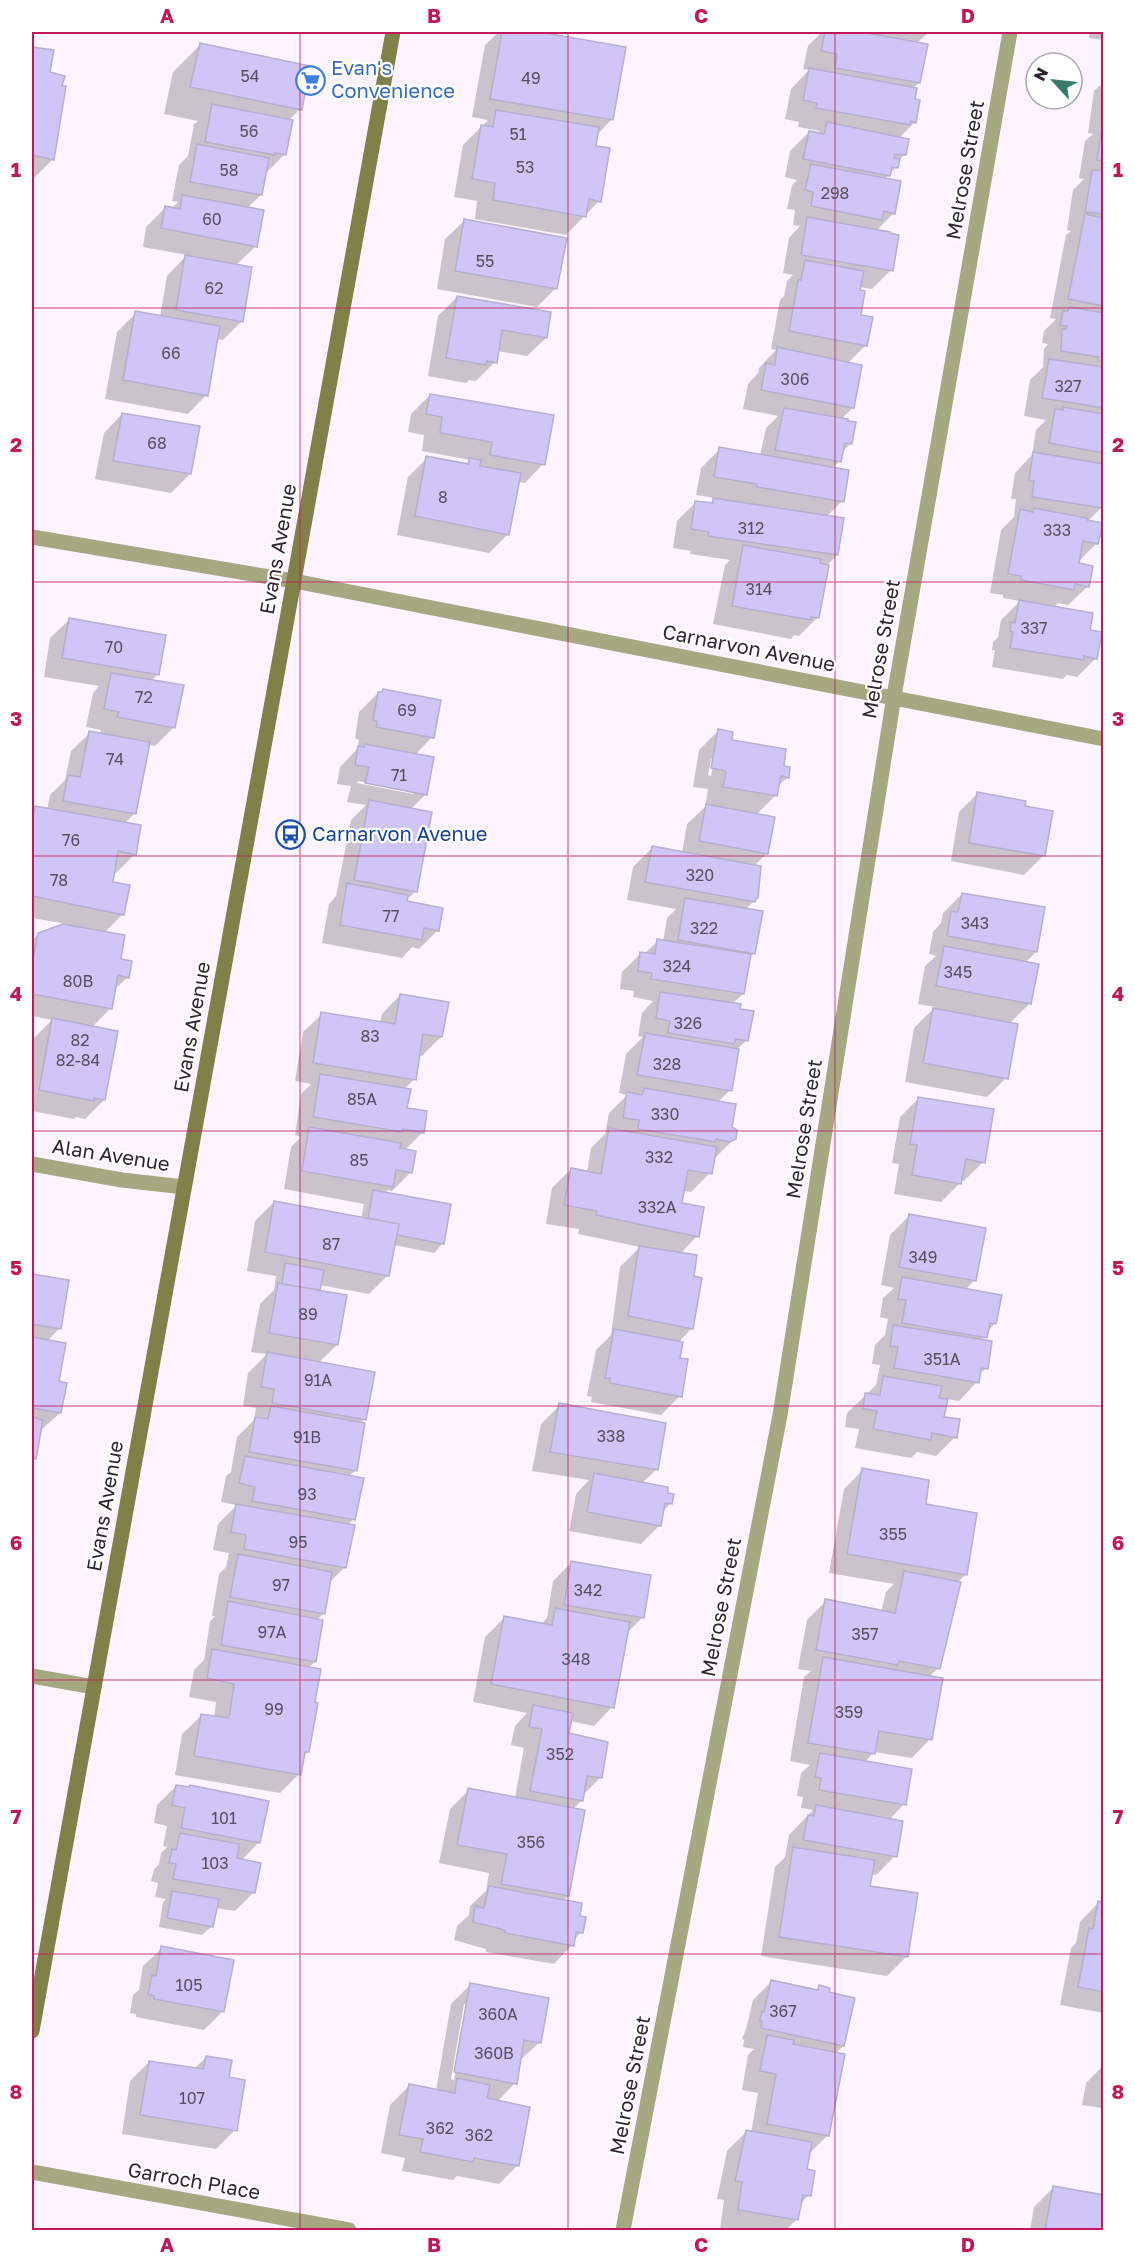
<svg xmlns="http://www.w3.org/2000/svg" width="1135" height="2262" viewBox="0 0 1135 2262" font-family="'Golos Text',sans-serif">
<rect width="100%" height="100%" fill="#fef4ff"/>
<path fill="#0003" fill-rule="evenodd" d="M499,32H531L624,48L612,119L597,135L595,147L599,201L566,235L475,219L477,201L454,197L463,145L488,120L472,117L485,45Z
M822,32H929L917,43L919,83L913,88L915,122L899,138L905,154L898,161L896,167L884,180L894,213L876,231L891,270L872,289L859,287V316L866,345L849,362L861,366L853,408L841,419L850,444L841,453L840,461L832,468L842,501L826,517L837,555L826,566L818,617L799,636L794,635L791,639L713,624L725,565L730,560L690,554L691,551L673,548L677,521L696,502L709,504L715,498L696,495L701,468L720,449L760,456L766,428L778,416L743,409L748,384L758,373L759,368L776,350L771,349L780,300L784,296L787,281L793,275L783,273L789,238L800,226L793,225L795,210L787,209L792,185L797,180L785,177L790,151L809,132L817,134L820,131L798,127L799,122L785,119L791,89L809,70L803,69L808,46Z
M1090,32H1104V40L1089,38Z
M200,45L300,109L289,120L285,154L266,173L261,195L247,208L256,246L236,265L242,321L223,340L217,339L206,395L188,414L105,399L117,332L136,313L160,317L167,276L187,255L143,247L146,227L165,208L171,209L178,202L172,201L179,165L188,156L194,124L198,121L164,114L173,72Z
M32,48L52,51L48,74L60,87L53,159L34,178H32Z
M1104,82V496L1102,507L1087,522L1097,543L1078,562L1087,587L1068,605L1058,603L1054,607L1088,631L1096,658L1077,677L1067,675L1063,679L992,667L995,650H992L993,642L998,637L1001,620L1020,601L1003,598V595L990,593L1001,530L1014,517L1016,499H1011L1015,473L1032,455L1036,430L1046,420L1024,416L1030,380L1043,367L1044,349L1048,344L1042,343L1044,331L1056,319L1050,318L1066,235L1071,231L1067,230L1073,190L1084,179L1079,178L1085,141L1093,134L1088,133L1094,91Z
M464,221L556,288L537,307L437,289L445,239Z
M457,297L546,338L527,356L497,351L495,362L476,381L469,380L466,383L428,376L438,316Z
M430,395L543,464L525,483L518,482L508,534L489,553L397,535L408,477L427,458L465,465L470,460L422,451L424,435L408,432L411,414Z
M122,414L190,474L171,493L95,479L104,433Z
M69,620L158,674L152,680L174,727L155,746L148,745L135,813L124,824L135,854L116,873L113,872L111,883L123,914L104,933L128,977L114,990L111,1008L92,1027L104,1100L85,1119L76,1117L74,1119L32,1111L33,1039L52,1020L32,1016V941L38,934L67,924L32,918V812L35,808L47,810L50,795L65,780L71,751L90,733L100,734L101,730L86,727L93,693L99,686L44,677L50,638Z
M378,693L432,737L415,755L426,794L411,809L416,891L404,902L438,930L419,949L412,947L402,958L322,943L329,904L336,896L351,820L366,805L347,802L351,786L337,784L340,767L360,746H358L359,740L355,738L359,712ZM358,781L413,791V794L357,783Z
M718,731L730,742L782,768L788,777L777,787L776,795L756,815L767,853L754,866L757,882L760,883L757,898L745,910L754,953L749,958L743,994L732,1004L747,1040L737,1049L730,1090L718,1102L730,1127L733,1140L714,1159L710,1173L691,1192L683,1191L680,1204L697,1236L680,1254L692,1277V1328L678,1343L680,1396L661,1415L591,1402L592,1397L587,1396L596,1350L611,1335L620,1267L640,1247L578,1234L579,1229L546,1224L552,1188L571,1169L587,1172L591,1148L605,1134L609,1113L627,1095L619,1093L626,1054L643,1037L638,1036L642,1013L653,1001L633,997L634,991L620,989L622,972L641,953L644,954L658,941L663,942L667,918L676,909L627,900L633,867L652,848L682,853L687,824L705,807L708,789L693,787L699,750ZM711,759H714L711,776L708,775Z
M978,793L1024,807L1043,856L1024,875L951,861L959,812Z
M962,894L1036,952L1025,963L1030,1003L1009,1024L1006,1078L987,1097L905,1082L914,1028L935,1007L918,1004L925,966L936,956L929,954L933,932L941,923L943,913Z
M400,995L441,1037L422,1056L418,1055L415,1079L404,1089L405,1109L423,1132L405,1150L411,1172L392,1191L388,1190L385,1193L443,1243L434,1253L394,1245L388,1275L369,1294L320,1285L319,1292L337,1345L318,1363L364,1419L360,1424L356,1470L349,1476L354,1519L347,1525L345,1567L329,1583L324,1613L317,1620L315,1662L308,1668V1752L303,1756L299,1774L280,1793L175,1775L182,1734L201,1716L214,1718L216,1702L189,1697L194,1670L204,1660L210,1622L215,1616H212L219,1574L226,1567L229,1553L213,1550L218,1524L237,1505L221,1502L226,1476L231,1472L237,1437L254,1420L256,1408L243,1406L248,1373L267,1354L251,1352L260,1304L274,1290L276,1276L247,1271L255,1221L274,1202L361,1219L364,1204L284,1189L291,1147L301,1137L295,1135L301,1094L311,1084L295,1081L303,1032L322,1014L380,1023L382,1014Z
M919,1098L983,1162L964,1181L960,1180V1183L941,1202L894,1194L899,1164L892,1163L900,1117Z
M909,1216L975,1280L965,1290L995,1323L987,1332L982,1341L986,1368L978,1376L977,1382L959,1401L946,1399L943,1418L955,1437L936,1456L917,1452L911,1458L855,1448L859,1429L845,1427L847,1413L876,1385L880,1365L872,1364L875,1345L885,1335L888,1319L880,1317L883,1298L894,1288L881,1285L890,1235Z
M32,1275L67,1281L60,1328L47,1341L60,1413L40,1431L35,1458L32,1461Z
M560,1405L657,1469L642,1483L666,1494L671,1503L662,1512L660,1525L641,1544L569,1531L576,1494L589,1480L532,1471L541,1424Z
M863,1470L924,1506L966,1574L957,1583L938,1668L929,1677L930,1739L912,1758L874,1752L865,1762L904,1804L889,1820L895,1856L876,1875L871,1874L868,1887L906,1957L887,1976L761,1956L775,1867L785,1857L789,1835L813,1810L801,1808L803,1797L797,1796L801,1773L810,1765L790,1761L804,1677L811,1671L798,1669L807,1620L826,1601L881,1612L886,1592L894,1584L829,1573L844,1489Z
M572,1562L642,1618L626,1634L612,1707L594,1726L570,1721L567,1734L600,1778L582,1796V1800L573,1809L583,1811L568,1896L563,1901L579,1917L581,1932L573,1941L572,1945L554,1964L486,1952V1949L454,1940L457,1926L469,1915L470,1906L486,1891L489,1873L439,1863L450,1809L469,1790L515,1798L524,1748L511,1745L515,1726L527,1713L473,1702L485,1637L504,1618L540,1625L547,1618L553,1581Z
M176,1786L259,1842L241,1861L254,1892L235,1911L215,1908L212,1926L202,1935L159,1927L163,1902L166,1899L155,1897L158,1883L151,1881L154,1870L159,1864L161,1853L167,1847L163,1846L167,1826L154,1823L157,1805Z
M1098,1903L1104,1904V2013L1060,2005L1071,1948L1076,1943L1080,1922Z
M162,1948L223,2011L204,2030L136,2017V2014L130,2013L133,1995L139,1990L143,1966Z
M771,1982L816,1991L820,1987L843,2046L835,2054L828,2135L809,2154L805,2171L809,2195L799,2205L797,2219L786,2230H732L720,2229L724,2200L717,2199L727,2151L746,2132L751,2133L758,2093L742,2090L748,2055L754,2049L743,2047L744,2040L742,2039L746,2029L753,2000Z
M470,1985L540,2042L519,2061L515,2083L497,2102L518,2165L499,2184L457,2176L453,2180L402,2171L405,2158L381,2153L390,2105L409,2086L436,2091L451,2004ZM464,2004H467L454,2080L451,2079Z
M206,2057L227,2078L235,2130L216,2149L122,2134L130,2081L149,2062L194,2069Z
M1104,2065V2111L1102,2108L1082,2105L1086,2083Z
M1053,2188L1104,2197V2230H1030L1034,2207Z"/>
<path fill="#cfc5f7" stroke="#b5afce" stroke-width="1.5" d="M502,32H540L626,47L613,120L490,99Z
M825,32H861L928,44L920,83L835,68L837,54L821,51Z
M200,43L310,66L302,110L190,87Z
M32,47L54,50L50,72L65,76L62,86H66L54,160L32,155Z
M809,68L917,88L915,99L920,100L916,123L911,121L910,125L816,108L817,103L803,100Z
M212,104L293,120L286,155L275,153V155L205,142Z
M496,110L599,127L596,146L610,148L601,202L589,199L586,217L493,200L495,183L472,179L481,125L493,127Z
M1103,121H1104V161L1097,160Z
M827,122L909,139L906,155L895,154L894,158L900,159L898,168L892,167L890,176L803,159L809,131L824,134Z
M197,144L269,158L262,195L190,182Z
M811,164L901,181L895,214L884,211L882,220L811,206L813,192L805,190Z
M1092,170L1104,171V214L1085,212Z
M182,195L264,210L257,247L161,228L165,206L180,209Z
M1085,214L1104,218V306L1068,299Z
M807,217L890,232V233L899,235L893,271L801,255Z
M464,219L567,238L557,289L455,271Z
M185,255L252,267L243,322L176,310Z
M805,260L864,271L860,290L865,291L861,315L873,317L867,346L789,331L798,280H801Z
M457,296L551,312L547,338L502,330L497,363L487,361L486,365L446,358Z
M1069,307L1104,313V362L1098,361L1099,357L1061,351L1062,329H1066L1067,326L1060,325L1063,311H1068Z
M135,311L220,326L208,396L123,380Z
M777,347L862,365L854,408L761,390L766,363L775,365Z
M1049,359L1104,367V408L1042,398Z
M430,394L554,415L545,465L490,455L492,442L440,433L442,417L426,414Z
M1063,407L1104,414V453L1049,443L1055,409L1063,410Z
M784,408L848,419V421L856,422L852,444L845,443L841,462L775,450Z
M122,413L200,426L191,474L113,461Z
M719,447L849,470L844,502L757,487V484L714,477Z
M1033,452L1104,464L1103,508L1032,497L1034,481H1029Z
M426,456L469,464V458L481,460L480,466L521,473L509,535L415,516Z
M713,498L844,518L838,555L708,536L709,532L691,529L695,501L713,503Z
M1034,508L1087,518V520L1103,523L1098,544L1083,541L1079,563L1093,566L1089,587L1075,584L1074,590L1021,580V576L1008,574L1020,509L1033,512Z
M743,545L821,559L820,563L829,565L819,618L811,617V620L732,606Z
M1019,600L1093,613L1090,630L1102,632L1097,659L1084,656V660L1010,648L1013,632L1010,631L1011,622L1015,623Z
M69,618L166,635L159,675L62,658Z
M111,673L184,685L175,728L117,717L119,712L104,709Z
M383,689L441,700L434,738L376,727L377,721L373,720L378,692H382Z
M718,729L733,732L732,740L786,749L784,766L790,767L789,778L781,776L777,796L723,787L726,771L711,768Z
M89,731L150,742L136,814L63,801L68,775L80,777Z
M365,744L434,757L427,795L365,783L369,767L355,765L358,746L364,747Z
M977,792L1026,801L1025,806L1053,811L1045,856L969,843Z
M369,800L432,812L417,892L354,880Z
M706,804L775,817L768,854L699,841Z
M35,806L141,825L136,855L118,851L113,882L130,885L124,915L32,896V825Z
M652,846L761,866L758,898H756L755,902L645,882Z
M347,883L408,895L407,901L443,908L439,931L424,928L422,940L340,925Z
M962,893L1045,907L1037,952L947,936L951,911L958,912Z
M685,898L763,911L755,954L678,940Z
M63,924L125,935L121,959L132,961L129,978L118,975L112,1009L32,994V965L38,933Z
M657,939L751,954L744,994L651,979L652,973L638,971L640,952L655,954Z
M944,946L1039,964L1031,1004L936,986Z
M660,992L741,1004L740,1009L754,1011L748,1041L736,1039L734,1044L668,1033L670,1021L656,1018Z
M400,994L449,1002L442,1037L423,1034L416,1080L313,1063L321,1012L395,1024Z
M933,1008L1018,1024L1008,1079L923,1063Z
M52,1018L118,1031L105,1100L94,1098V1101L39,1090Z
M645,1033L739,1049L732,1091L637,1075Z
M320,1074L411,1089L407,1108L427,1111L424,1133L403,1129L402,1132L313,1117Z
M644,1088L736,1104L732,1127L737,1130L736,1139L730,1142L716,1139L715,1142L638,1129L639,1120L623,1118L627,1092L642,1095Z
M918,1097L994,1109L985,1163L966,1159L961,1184L912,1175L917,1145L910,1144Z
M309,1127L401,1143L400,1148L416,1151L412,1173L396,1170L393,1187L302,1171Z
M609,1128L717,1147L712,1174L688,1170L682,1203L704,1207L699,1237L596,1215L597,1211L564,1205L571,1168L601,1174Z
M373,1190L451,1204L444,1244L397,1235L399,1224L368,1218Z
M274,1201L399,1224L389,1276L265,1252Z
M909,1214L986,1228L976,1281L899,1267Z
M639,1246L697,1255L694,1276L702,1278L693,1329L628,1316Z
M285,1263L324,1270L320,1290L282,1284Z
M32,1274L69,1280L61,1329L32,1324Z
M902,1277L1002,1295L996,1324L990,1323L987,1338L902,1323L906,1300L898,1299Z
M278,1283L347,1295L338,1345L269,1333Z
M893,1325L992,1341L988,1369L981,1368L979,1383L894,1368L898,1347L890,1346Z
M614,1329L683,1342L680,1358L688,1359L682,1397L610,1383V1378H605Z
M32,1337L66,1343L59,1381L67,1383L61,1413L32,1408Z
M267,1352L375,1372L366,1420L272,1403L274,1389L261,1387Z
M883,1376L942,1386L939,1398L948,1399L944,1417L960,1419L957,1438L932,1433L931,1440L873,1429L877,1411L863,1409L865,1393L880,1395Z
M559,1403L666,1423L658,1470L550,1452Z
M271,1406L365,1423L357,1471L249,1452L255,1417L268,1419Z
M32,1417L43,1420L36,1459L32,1458Z
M245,1456L364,1478L355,1520L252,1501L255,1487L239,1483Z
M862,1468L929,1480L926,1504L977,1513L967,1575L847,1554Z
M594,1473L668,1487V1493L674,1494L672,1504L665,1503L661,1526L587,1512Z
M236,1504L355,1525L346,1568L244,1549L246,1535L231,1532Z
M238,1554L332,1572L325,1614L230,1597Z
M571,1561L651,1575L644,1618L564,1605Z
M904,1571L961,1582L940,1669L899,1661L898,1665L816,1650L825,1599L895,1613Z
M228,1601L323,1620L316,1662L221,1645Z
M555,1608L630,1622L614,1708L491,1684L504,1616L552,1625Z
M212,1649L321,1669L315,1702L318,1703L309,1752H305L301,1775L194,1756L201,1714L229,1718L234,1684L207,1678Z
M823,1657L943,1678L932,1740L879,1731L875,1754L808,1743Z
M533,1705L573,1713L569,1733L608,1742L602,1778L587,1776L583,1801L530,1791L542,1729L529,1727Z
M820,1753L912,1769L906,1805L819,1790L821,1778L815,1777Z
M176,1785L189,1787L190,1785L269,1801L260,1843L181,1828L185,1808L172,1805Z
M468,1788L585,1810L569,1896L501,1884L507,1854L457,1845Z
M816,1805L903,1821L897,1857L803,1840L808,1815L814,1816Z
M180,1833L239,1844L237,1858L261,1863L255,1893L173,1879L176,1864L169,1863L172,1849L176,1850Z
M793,1847L875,1860L870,1886L918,1893L908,1957L779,1937Z
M489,1886L582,1903L580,1916L586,1917L583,1933L576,1932L574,1946L505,1933V1930L473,1922L475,1906L484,1908Z
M172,1891L219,1899L213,1927L167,1918Z
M1098,1901L1104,1902V1992L1078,1987L1089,1928L1093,1929Z
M161,1946L234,1960L224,2012L154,1999V1996L148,1994L152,1975L156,1976Z
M771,1980L818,1990L819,1985L830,1988L829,1992L855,1998L844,2046L761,2028L762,2021H760L762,2011L764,2012Z
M470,1983L549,1998L541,2043L524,2040L517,2084L454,2072Z
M767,2035L794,2040L793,2044L845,2054L829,2136L767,2124L776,2074L760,2071Z
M206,2056L232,2060L229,2077L245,2080L237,2131L140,2115L149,2061L203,2069Z
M457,2078L490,2085L487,2098L530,2107L519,2166L474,2158L473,2162L420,2152L423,2139L399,2135L409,2084L455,2093Z
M746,2130L812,2142L807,2169L815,2171L811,2196L803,2195L798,2220L738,2210L742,2182L735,2181Z
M1053,2186L1104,2195V2230H1045Z"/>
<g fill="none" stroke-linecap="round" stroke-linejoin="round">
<path stroke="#a6a882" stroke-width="15" d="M32,537L294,581L1104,739
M32,1164L122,1180L184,1187
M32,1676L94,1687
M32,2172L349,2230
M623,2230L780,1415L894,696L1010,32"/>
<path stroke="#808148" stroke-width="15" d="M32,2031L393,32"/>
</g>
<path fill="none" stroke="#c2185b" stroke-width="1.5" stroke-opacity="0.55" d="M300,32V2230M568,32V2230M835,32V2230M32,308H1104M32,582H1104M32,856H1104M32,1131H1104M32,1406H1104M32,1680H1104M32,1954H1104"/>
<defs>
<symbol id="supermarket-ring" viewBox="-11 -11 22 22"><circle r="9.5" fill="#fff" stroke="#3f7fe0" stroke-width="1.5"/><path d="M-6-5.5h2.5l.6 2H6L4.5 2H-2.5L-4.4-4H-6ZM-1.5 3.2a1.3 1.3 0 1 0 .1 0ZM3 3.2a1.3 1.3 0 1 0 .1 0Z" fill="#3f7fe0"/></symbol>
<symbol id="bus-ring" viewBox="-11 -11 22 22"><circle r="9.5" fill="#fff" stroke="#1a4fb4" stroke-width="1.5"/><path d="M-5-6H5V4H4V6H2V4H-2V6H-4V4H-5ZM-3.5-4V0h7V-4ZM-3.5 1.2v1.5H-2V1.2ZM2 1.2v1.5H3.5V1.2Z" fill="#1a4fb4"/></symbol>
</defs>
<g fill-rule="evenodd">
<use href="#supermarket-ring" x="294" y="64" width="33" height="33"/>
<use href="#bus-ring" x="274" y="818" width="33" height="33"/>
</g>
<g text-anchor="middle" stroke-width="4.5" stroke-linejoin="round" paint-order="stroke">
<g font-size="16" fill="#574e62">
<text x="250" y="82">54</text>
<text x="531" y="84">49</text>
<text x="249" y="137">56</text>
<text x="518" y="140">51</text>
<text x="525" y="173">53</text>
<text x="229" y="176">58</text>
<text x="835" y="199">298</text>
<text x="212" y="225">60</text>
<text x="485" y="267">55</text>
<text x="214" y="294">62</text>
<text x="171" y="359">66</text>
<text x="795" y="385">306</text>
<text x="1068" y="392">327</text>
<text x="157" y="449">68</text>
<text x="443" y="503">8</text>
<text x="751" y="534">312</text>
<text x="1057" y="536">333</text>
<text x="759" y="595">314</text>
<text x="1034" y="634">337</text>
<text x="114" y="653">70</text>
<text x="144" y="703">72</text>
<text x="407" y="716">69</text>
<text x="115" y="765">74</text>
<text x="399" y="781">71</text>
<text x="71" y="846">76</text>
<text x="700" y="881">320</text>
<text x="59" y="886">78</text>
<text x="391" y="922">77</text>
<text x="975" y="929">343</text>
<text x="704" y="934">322</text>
<text x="677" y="972">324</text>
<text x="958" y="978">345</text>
<text x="78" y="987">80B</text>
<text x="688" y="1029">326</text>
<text x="370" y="1042">83</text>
<text x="80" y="1046">82</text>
<text x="78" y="1066">82-84</text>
<text x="667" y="1070">328</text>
<text x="362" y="1105">85A</text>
<text x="665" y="1120">330</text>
<text x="659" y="1163">332</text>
<text x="359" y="1166">85</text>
<text x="657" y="1213">332A</text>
<text x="331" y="1250">87</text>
<text x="923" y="1263">349</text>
<text x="308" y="1320">89</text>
<text x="942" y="1365">351A</text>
<text x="318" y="1386">91A</text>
<text x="611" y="1442">338</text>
<text x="307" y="1443">91B</text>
<text x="307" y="1500">93</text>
<text x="893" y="1540">355</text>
<text x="298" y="1548">95</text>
<text x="281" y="1591">97</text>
<text x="588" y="1596">342</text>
<text x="272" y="1638">97A</text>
<text x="865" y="1640">357</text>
<text x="576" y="1665">348</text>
<text x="274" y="1715">99</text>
<text x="849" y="1718">359</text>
<text x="560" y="1760">352</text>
<text x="224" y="1824">101</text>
<text x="531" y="1848">356</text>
<text x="215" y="1869">103</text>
<text x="189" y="1991">105</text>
<text x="783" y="2017">367</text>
<text x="498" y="2020">360A</text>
<text x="494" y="2059">360B</text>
<text x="192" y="2104">107</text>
<text x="440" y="2134">362</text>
<text x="479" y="2141">362</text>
</g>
<g font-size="20" fill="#366cbe" stroke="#fff" text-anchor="start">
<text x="331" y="75">Evan's<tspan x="331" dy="23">Convenience</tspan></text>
</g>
<g font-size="20" fill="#2f2630" stroke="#fff">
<text transform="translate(965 170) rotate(-80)" y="7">Melrose Street</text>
<text transform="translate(278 549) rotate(-80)" y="7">Evans Avenue</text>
<text transform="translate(749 648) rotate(11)" y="7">Carnarvon Avenue</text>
<text transform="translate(881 649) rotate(-80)" y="7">Melrose Street</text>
<text transform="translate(192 1027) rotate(-80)" y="7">Evans Avenue</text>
<text transform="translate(804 1129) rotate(-81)" y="7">Melrose Street</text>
<text transform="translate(111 1155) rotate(9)" y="7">Alan Avenue</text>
<text transform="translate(105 1506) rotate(-80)" y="7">Evans Avenue</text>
<text transform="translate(721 1607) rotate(-79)" y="7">Melrose Street</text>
<text transform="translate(630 2085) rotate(-79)" y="7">Melrose Street</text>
<text transform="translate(194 2181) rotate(10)" y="7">Garroch Place</text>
</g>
<g font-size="20" fill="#164399" stroke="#fff" text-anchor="start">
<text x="312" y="841">Carnarvon Avenue</text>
</g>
</g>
<rect width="1135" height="2262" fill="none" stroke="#ffffff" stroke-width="66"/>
<g transform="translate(1054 81) rotate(297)"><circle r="28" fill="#ffffff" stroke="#aca8ac" stroke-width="1.5"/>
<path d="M0-4.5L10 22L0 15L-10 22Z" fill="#397b6c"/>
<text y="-9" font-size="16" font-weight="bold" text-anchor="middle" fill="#2f2630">N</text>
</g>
<rect x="33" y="33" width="1069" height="2196" fill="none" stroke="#c2185b" stroke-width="2"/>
<g font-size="20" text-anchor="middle" font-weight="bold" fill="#c2185b">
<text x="167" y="23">A</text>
<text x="434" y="23">B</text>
<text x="701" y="23">C</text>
<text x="968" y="23">D</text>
<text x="16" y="177">1</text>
<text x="1118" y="177">1</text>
<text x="16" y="452">2</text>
<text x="1118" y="452">2</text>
<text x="16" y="726">3</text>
<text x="1118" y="726">3</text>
<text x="16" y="1001">4</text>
<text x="1118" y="1001">4</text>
<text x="16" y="1275">5</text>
<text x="1118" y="1275">5</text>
<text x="16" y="1550">6</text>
<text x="1118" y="1550">6</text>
<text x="16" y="1824">7</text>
<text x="1118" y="1824">7</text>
<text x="16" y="2099">8</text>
<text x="1118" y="2099">8</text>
<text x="167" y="2252">A</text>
<text x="434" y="2252">B</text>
<text x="701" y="2252">C</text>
<text x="968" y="2252">D</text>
</g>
</svg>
